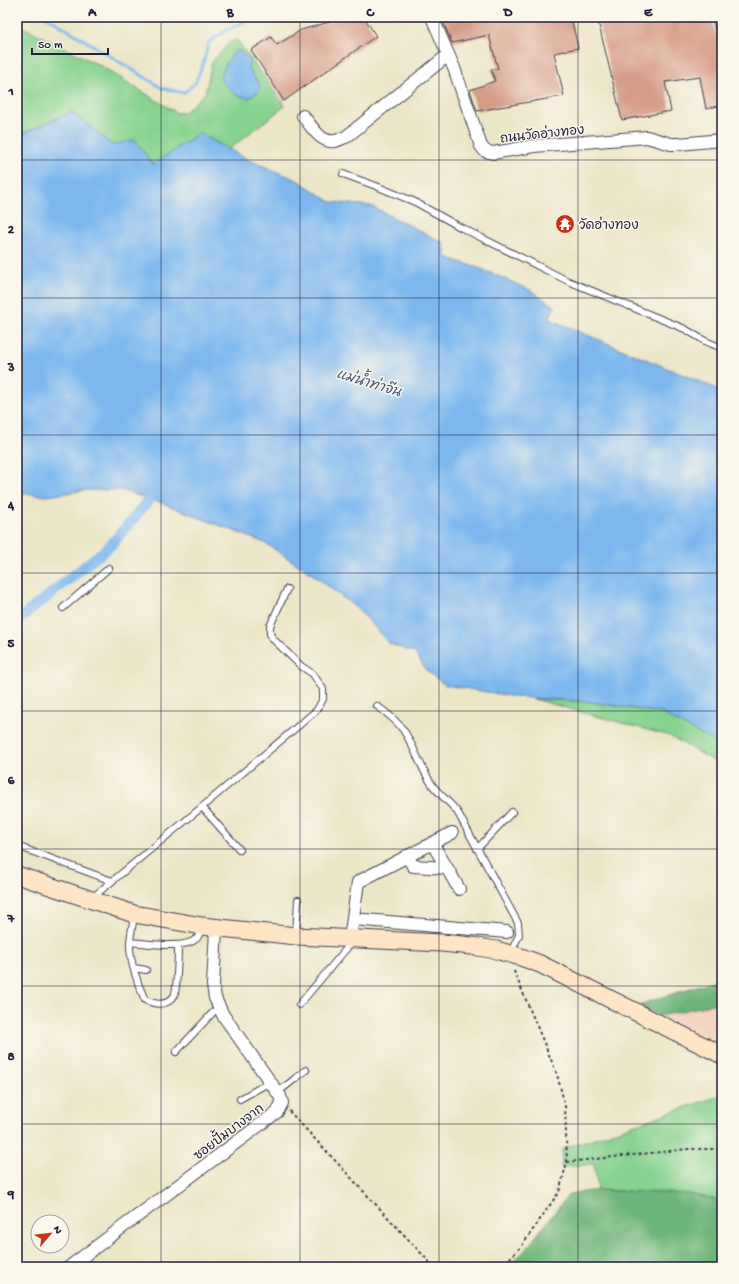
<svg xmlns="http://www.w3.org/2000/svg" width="739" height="1284" viewBox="0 0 739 1284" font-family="'Gochi Hand','Playpen Sans Thai',sans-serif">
<rect width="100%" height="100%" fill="#fbf7ec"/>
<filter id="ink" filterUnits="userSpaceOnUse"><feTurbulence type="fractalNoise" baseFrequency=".025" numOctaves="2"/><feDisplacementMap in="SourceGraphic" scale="8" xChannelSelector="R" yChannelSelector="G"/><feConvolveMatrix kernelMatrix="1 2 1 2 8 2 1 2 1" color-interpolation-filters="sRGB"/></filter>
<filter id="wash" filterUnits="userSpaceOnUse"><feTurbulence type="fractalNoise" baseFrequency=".012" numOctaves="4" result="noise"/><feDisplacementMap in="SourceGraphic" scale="16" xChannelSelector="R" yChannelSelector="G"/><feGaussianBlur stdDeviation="0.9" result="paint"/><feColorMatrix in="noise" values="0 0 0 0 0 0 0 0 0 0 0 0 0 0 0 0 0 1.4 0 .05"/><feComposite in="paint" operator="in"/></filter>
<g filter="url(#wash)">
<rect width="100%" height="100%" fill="#ece6c8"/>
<path fill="#f3d4bf" d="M722,1002V1047L660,1016Z"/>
<path fill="#87d28e" stroke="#547a64" d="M17,24L101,66L177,113L185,112L205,93L212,62L230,42L237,40L285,106L229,149L199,133L153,165L135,140L112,145L72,112L17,136Z
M533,699L591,702L661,713L722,746V766L670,736Z
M722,1095V1201L689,1194L598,1190L594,1164L561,1167L562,1157V1149Z"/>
<path fill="#6db479" stroke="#486b5a" d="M722,978V1002L660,1016L638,1005Z
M598,1190L689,1194L722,1201V1267H508L526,1249L569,1194Z"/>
<path fill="#7db7ee" stroke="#506c94" d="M237,49L250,60L248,68L260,86L257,93L249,98L236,95L224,84L220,78L226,64Z
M72,112L112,145L135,140L153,165L199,133L249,160L299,181L331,202L371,206L444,243L446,257L484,270L530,290L555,307L549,319L722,391V746L661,713L591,702L517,697L445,685L426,670L415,653L390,644L360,611L315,576L265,543L162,503L120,490H87L47,496L17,493V136Z"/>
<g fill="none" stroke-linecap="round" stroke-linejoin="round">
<path stroke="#7db7ee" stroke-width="3" d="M47,17L162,88L184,93L195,83L203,65L209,42L227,30L254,17
M296,17L306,18L309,17"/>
<path stroke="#7db7ee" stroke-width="11" d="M17,621L110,546L159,488"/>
</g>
<g id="blocks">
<path fill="#d59c87" d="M347,17H364L376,36L284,101L251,50L271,37L277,45L301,30Z
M441,17H571L578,48L554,53L564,96L477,111L470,90L495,81L491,69H498L489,35L452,43Z
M597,17H712L722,61V105L706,109L700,77L665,82L671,111L622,120Z"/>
</g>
</g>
<g filter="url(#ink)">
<use href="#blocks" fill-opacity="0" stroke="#403f50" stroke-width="1"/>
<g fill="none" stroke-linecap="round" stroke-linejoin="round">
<defs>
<path id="service" d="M343,174L376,186L415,202L460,227L568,281L685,329L705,341L722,348
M63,608L109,568
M17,643L18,642
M377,706C387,713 397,721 404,731C415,748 421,769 433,786C441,796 451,803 458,813L518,923L519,935L511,952
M202,807L240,850
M17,846L112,881
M477,849L512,812
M93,897L202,807L317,710L323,699V689L313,674L301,666L273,639L270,634V626L287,589
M134,915C133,924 131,932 130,941C129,959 137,983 145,1000C154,1004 167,1007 174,996C177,991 178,954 178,945
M296,935L298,900
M130,942C146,943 184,950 196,939C199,937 200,931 202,928
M134,968L146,970
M299,1005L352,942
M176,1052L219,1006
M277,1093L306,1070
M240,1099L270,1082"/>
<path id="minor" d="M432,17L454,68L481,146L485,151L493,153L534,146L647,137L671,144H679L722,140
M303,116C311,125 320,143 334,141C337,141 342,138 346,137L448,55
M432,843L447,868
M407,856L413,866L447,868L459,889
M353,919L507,932
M350,939L358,882L452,833
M69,1267L277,1112L282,1103L280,1096L223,1015L215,998L213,985L216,929"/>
<path id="secondary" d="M17,875L134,914L202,926L296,936L442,943L472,946L496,950L521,957L540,964L722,1055"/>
</defs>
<use href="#service" stroke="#403f50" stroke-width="8"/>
<use href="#minor" stroke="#403f50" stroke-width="14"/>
<use href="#secondary" stroke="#403f50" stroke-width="19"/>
<path stroke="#403f50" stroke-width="2" stroke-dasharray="3 3" stroke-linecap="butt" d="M289,1111L434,1267
M567,1162L688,1149H722
M501,1267L521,1247L559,1192L567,1162L565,1106L557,1074L513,969"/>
<use href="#service" stroke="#fff" stroke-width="6"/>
<use href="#minor" stroke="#fff" stroke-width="12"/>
<use href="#secondary" stroke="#fde5c5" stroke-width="17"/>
</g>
</g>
<path fill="none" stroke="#22223b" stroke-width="1" stroke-opacity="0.55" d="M161,17V1267M300,17V1267M439,17V1267M578,17V1267M17,160H722M17,298H722M17,435H722M17,573H722M17,711H722M17,849H722M17,986H722M17,1124H722"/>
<defs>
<symbol id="temple-disc" viewBox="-11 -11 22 22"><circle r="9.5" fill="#c8321e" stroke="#fbf7ec"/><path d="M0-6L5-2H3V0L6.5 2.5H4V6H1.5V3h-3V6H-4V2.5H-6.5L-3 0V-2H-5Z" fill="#fff"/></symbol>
</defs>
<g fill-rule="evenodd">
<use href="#temple-disc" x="554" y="213" width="22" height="22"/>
</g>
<g text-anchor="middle" stroke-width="3" stroke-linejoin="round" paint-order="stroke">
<g font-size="13" fill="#22223b" stroke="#fbf7ec">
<text transform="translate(542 133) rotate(-6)" y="5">ถนนวัดอ่างทอง</text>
<text transform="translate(228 1131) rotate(-37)" y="5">ซอยปั้มบางจาก</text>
</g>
<g font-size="13" fill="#22223b" stroke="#fbf7ec" text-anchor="start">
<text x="579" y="229">วัดอ่างทอง</text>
</g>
<g font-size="14" font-style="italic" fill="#42567a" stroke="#fbf7ec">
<text transform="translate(369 382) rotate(17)" y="5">แม่น้ำท่าจีน</text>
</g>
</g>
<rect width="739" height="1284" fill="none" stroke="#fbf7ec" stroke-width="44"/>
<g transform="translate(50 1234) rotate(62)"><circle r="19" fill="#fbf7ec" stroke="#a4a2a5"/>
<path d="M0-3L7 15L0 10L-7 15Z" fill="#c8321e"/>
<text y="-6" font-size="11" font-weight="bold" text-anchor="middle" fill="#22223b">N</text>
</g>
<path d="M32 48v6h76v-6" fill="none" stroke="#22223b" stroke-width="2"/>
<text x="38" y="48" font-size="12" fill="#22223b" stroke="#fbf7ec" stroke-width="3" paint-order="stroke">50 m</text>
<rect x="22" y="22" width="695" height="1240" fill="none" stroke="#22223b" stroke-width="1.5"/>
<g font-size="13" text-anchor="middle" font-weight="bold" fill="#22223b">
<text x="92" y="16">A</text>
<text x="230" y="16">B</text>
<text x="370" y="16">C</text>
<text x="508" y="16">D</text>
<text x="648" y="16">E</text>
<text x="11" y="95">1</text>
<text x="11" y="233">2</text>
<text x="11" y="371">3</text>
<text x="11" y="509">4</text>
<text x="11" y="647">5</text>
<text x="11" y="784">6</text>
<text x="11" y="922">7</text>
<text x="11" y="1060">8</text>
<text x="11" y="1198">9</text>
</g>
</svg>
